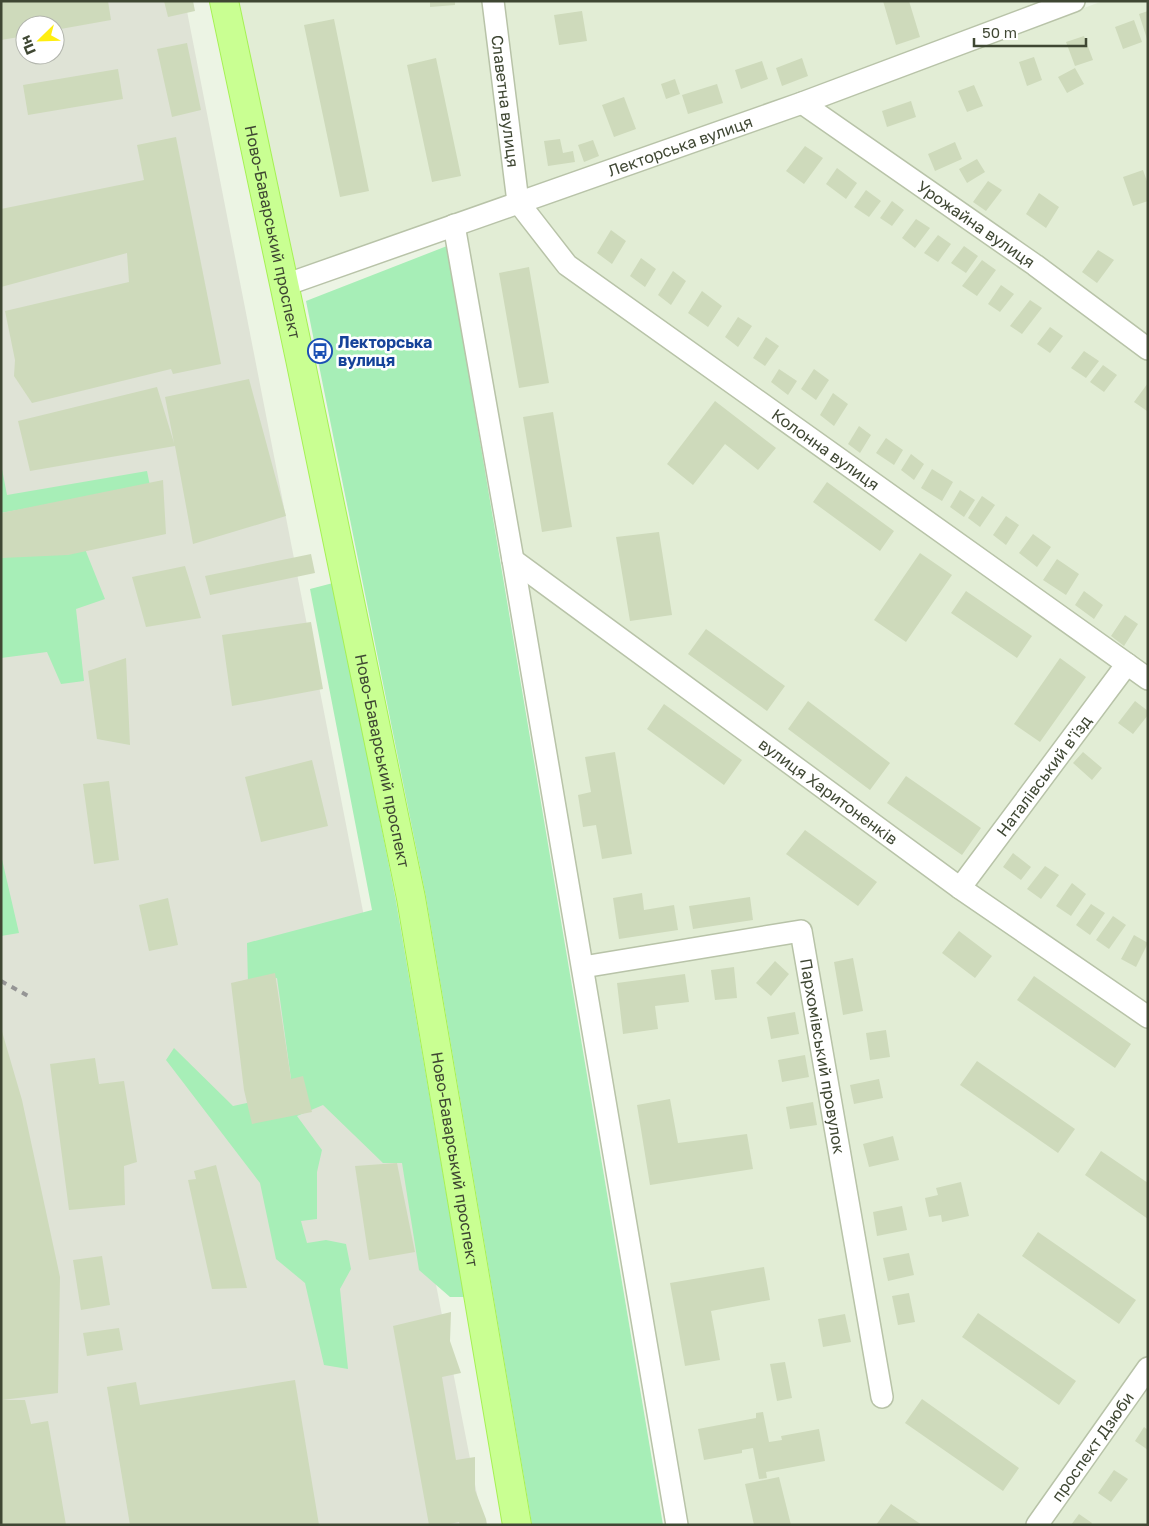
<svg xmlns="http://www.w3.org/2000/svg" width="1149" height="1526" viewBox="0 0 1149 1526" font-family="'Golos Text',sans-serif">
<rect width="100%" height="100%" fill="#ecf4e4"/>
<path fill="#e2edd5" d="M231,1H1045L289,278Z
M1103,1H1148V1525H689L613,1106L464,235Z"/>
<path fill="#dfe3d6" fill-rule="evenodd" d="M1,1H185L483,1525H1ZM25,25H55V55H25Z"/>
<path fill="#a7eeb7" d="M447,246L663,1525H532L426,897L306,301Z
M1,464L7,495L147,471L150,486L1,513Z
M83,544L105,599L76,609L84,681L61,684L47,652L1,658V558Z
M333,583L396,901L464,1297H450L419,1270L402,1163H383L323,1105L297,1116L322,1150L317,1172V1219L301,1221L307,1243L326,1240L346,1244L351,1269L340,1289L348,1369L324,1365L305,1283L276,1259L260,1183L166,1060L174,1048L233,1106L293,1093L277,978L248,984L247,943L372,910L310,589Z
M1,855L19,933L1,936Z"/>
<path fill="#cedabb" d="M1,1H108L111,20L55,30V25H25V36L1,40Z
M164,1H193L195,11L168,17Z
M430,1H455V5L430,7Z
M883,1H909L920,37L896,45Z
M582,11L587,41L559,45L554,15Z
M1148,11V39H1147L1139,14Z
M334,19L369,191L340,197L304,25Z
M1134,20L1142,42L1123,49L1115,27Z
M1084,36L1093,60L1075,66L1066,42Z
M187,43L201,110L172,117L157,49Z
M1034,57L1042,80L1027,86L1019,62Z
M436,58L461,176L432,182L407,65Z
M802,58L808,76L782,86L776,68Z
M762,61L768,79L741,89L735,70Z
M1075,68L1084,84L1067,93L1058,77Z
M118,69L123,99L28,115L23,85Z
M675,79L680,94L666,99L661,84Z
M717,84L723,103L688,114L682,95Z
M974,85L983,106L967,112L958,91Z
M624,97L636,129L614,137L602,105Z
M911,101L916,117L887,127L882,111Z
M176,137L221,364L173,374L171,369L32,403L14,376L15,360L5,311L129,282L127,253L1,287V209L144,180L137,145Z
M560,139L563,153L573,151L575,162L548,166L544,141Z
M593,140L599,156L584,162L578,145Z
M955,142L962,159L935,171L928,154Z
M805,146L823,158L804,184L786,171Z
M977,159L985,172L967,183L959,169Z
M837,168L857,183L846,199L826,184Z
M1143,170L1148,184V201L1133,206L1123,177Z
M988,181L1002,190L986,211L973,202Z
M866,190L881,201L869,217L854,207Z
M1039,193L1059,207L1046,228L1026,214Z
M892,201L904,210L892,226L880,218Z
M916,219L930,228L915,248L902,238Z
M611,230L626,241L612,264L597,253Z
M938,235L951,244L938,262L924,253Z
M964,246L978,256L966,273L951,263Z
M1098,250L1114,260L1097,283L1082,272Z
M641,258L656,269L645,287L630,276Z
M982,260L996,270L977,296L962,286Z
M529,267L549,383L519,388L499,273Z
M673,271L686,281L671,305L658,295Z
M1001,285L1014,294L1000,312L988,304Z
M702,291L722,306L708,327L688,313Z
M1030,300L1042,308L1022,334L1010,326Z
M738,317L752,326L738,347L725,337Z
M1050,327L1063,336L1050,353L1037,344Z
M766,337L779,346L765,366L753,358Z
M1084,351L1099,361L1086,378L1071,368Z
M1103,365L1117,375L1104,392L1090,382Z
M779,369L797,381L788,395L771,382Z
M814,369L829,380L816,400L801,389Z
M249,379L286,516L193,544L175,446L30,471L18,421L157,387L174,443L165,397Z
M1148,383V410L1147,411L1134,402Z
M833,393L848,404L834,426L820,415Z
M715,401L776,448L758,470L725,444L693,485L667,464Z
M553,412L572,527L542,532L523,417Z
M859,426L871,435L860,453L848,444Z
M886,438L903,450L894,465L876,453Z
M911,454L924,464L914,480L901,470Z
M932,469L953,482L942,501L921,488Z
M163,480L166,534L68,555L1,558V513Z
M827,482L894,531L880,551L813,502Z
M960,490L975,500L964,517L950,507Z
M982,496L995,505L980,527L968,518Z
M1006,516L1019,525L1006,545L993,535Z
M659,532L672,615L630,621L616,537Z
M1033,534L1051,547L1037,567L1019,553Z
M920,553L952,575L906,642L874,620Z
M311,554L315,573L210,595L205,576Z
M1057,559L1079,574L1066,595L1043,580Z
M185,566L201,618L146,627L132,577Z
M966,591L1032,636L1017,658L951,613Z
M1084,591L1103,605L1094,619L1075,605Z
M1125,615L1138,624L1124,646L1111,636Z
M311,622L323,689L232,706L222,635Z
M706,629L785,686L767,711L688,654Z
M126,658L130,745L97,739L88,671Z
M1060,658L1086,677L1040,742L1014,724Z
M808,701L890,763L870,790L788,729Z
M1135,701L1148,711V715L1133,734L1118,723Z
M664,704L742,760L724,785L647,729Z
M615,752L632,854L602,859L596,825L583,827L578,795L591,792L585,757Z
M1083,752L1102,768L1092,780L1073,763Z
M312,760L328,826L261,842L245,777Z
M906,776L981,828L962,855L887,803Z
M109,781L119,860L94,864L83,784Z
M805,830L877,882L858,906L786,854Z
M1013,853L1031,867L1021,880L1003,867Z
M1045,866L1059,875L1041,899L1027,889Z
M1072,883L1086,894L1071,916L1056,906Z
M642,893L644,910L674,905L678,930L619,939L613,898Z
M750,897L753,920L693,929L689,906Z
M168,898L178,945L149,951L139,905Z
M1091,904L1105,913L1090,935L1076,925Z
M1113,916L1126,925L1109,949L1096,940Z
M959,931L992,956L975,978L942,953Z
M1134,935L1148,943L1136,967L1121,959Z
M853,958L863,1011L843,1015L834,962Z
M775,961L789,974L771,996L756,983Z
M734,967L737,998L715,1000L711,970Z
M275,973L291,1079L303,1076L312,1112L252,1124L244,1090L231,983Z
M685,974L689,1002L655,1006L658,1029L623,1034L617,983Z
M1034,976L1131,1044L1115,1068L1017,1000Z
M795,1012L799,1034L771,1039L767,1017Z
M1,1028L22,1100L60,1277L58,1393L2,1400H25L31,1424L48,1421L66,1525H1Z
M886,1030L890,1057L870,1060L866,1033Z
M805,1055L809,1077L782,1082L778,1060Z
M95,1058L99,1084L124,1081L137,1162L124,1166L125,1205L69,1210L50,1064Z
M977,1061L1075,1129L1058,1153L960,1085Z
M879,1079L883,1098L854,1104L850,1085Z
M670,1099L678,1143L747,1134L753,1169L650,1185L637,1105Z
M813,1102L817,1125L790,1129L786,1107Z
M893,1136L899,1160L869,1167L863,1144Z
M1101,1151L1148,1183V1219L1085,1175Z
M397,1163L415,1252L369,1260L355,1166Z
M216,1165L247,1288L212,1289L188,1180L196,1179L194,1171Z
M961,1182L969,1216L942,1222L941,1215L929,1217L925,1198L938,1195L936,1188Z
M902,1206L907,1230L877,1236L873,1212Z
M1038,1232L1136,1300L1119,1324L1022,1256Z
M909,1253L914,1275L888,1281L883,1258Z
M102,1256L110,1305L81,1310L73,1260Z
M764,1267L770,1300L711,1311L720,1360L685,1366L670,1283Z
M909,1293L915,1322L898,1325L892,1296Z
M451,1312L450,1341L461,1373L442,1377L456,1460L475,1457V1490L486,1519L487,1525H460L459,1522L445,1525H429L393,1326Z
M978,1313L1076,1381L1059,1405L962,1337Z
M845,1314L851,1342L823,1347L818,1319Z
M119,1328L123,1350L87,1356L83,1333Z
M785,1362L792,1398L777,1401L770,1364Z
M295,1380L319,1525H130L107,1387L136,1382L140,1405Z
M922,1399L1019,1468L1003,1491L905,1423Z
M763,1412L769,1442L782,1440L781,1436L819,1429L825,1461L766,1472L767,1478L759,1479L753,1448L742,1450V1453L704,1460L698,1429L756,1418V1413Z
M1144,1427L1148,1430V1450L1135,1441Z
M1114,1470L1128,1479L1111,1502L1098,1493Z
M779,1477L791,1525H754L745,1484Z
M891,1504L922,1525H876Z
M1079,1514L1092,1523L1091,1525H1071Z"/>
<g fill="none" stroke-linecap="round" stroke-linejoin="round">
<defs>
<g id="minor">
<path id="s1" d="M493,1L518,202L567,265L1148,679"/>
<path id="s2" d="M802,103L1035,265L1148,349"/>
<path d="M454,225L513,560L677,1525"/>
<path id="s3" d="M285,285L802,103L1074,1"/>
<path id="s4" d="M513,560L960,888L1148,1017"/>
<path id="s5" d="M960,888L1127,664"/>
<path id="s6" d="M583,967L801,931L882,1397"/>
<path id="s7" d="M1037,1525L1148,1368"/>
</g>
<g id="major">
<path id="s8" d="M224,1L300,359L411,898L517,1525"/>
</g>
</defs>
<use href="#minor" stroke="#b8c3a8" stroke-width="24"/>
<use href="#major" stroke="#a6f154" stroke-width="30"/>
<use href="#minor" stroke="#fff" stroke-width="21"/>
<use href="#major" stroke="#c9ff92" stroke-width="28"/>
<path stroke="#959595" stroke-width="4" stroke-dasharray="6 6" stroke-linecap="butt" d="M1,981L32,998"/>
</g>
<defs>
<symbol id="bus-ring" viewBox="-11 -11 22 22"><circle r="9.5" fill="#fff" stroke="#1a4fb4" stroke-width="1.5"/><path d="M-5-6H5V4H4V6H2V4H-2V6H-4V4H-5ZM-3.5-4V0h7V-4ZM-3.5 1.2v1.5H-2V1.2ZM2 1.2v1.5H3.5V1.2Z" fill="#1a4fb4"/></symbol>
</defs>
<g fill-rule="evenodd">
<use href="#bus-ring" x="306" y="337" width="28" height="28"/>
</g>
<g text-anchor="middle" stroke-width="5" stroke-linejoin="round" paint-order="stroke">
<g font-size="16" fill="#3f4733" stroke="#fff">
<text dy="6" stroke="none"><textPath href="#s1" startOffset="101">Славетна вулиця</textPath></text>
<text dy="6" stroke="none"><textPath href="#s3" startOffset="419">Лекторська вулиця</textPath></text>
<text dy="6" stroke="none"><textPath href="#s2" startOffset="212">Урожайна вулиця</textPath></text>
<text dy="6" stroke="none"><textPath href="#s8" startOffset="236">Ново-Баварський проспект</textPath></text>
<text dy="6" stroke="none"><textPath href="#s1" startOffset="600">Колонна вулиця</textPath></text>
<text dy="6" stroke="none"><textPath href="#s8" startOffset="776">Ново-Баварський проспект</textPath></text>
<text dy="6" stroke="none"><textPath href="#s5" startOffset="140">Наталівський в'їзд</textPath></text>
<text dy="6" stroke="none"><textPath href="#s4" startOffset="391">вулиця Харитоненків</textPath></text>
<text dy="6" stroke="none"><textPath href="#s6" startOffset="348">Пархомівський провулок</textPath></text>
<text dy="6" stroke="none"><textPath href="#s8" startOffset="1181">Ново-Баварський проспект</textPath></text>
<text dy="6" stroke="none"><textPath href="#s7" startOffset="96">проспект Дзюби</textPath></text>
</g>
<g font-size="16" font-weight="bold" fill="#164399" stroke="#fff" text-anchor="start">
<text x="338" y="348">Лекторська<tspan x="338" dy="18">вулиця</tspan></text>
</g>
</g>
<rect width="1149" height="1526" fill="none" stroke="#3f4733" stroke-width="5"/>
<g transform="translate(40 40) rotate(247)"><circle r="24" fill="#ffffff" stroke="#b2b5ad"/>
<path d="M0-4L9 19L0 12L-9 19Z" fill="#ffee10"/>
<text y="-8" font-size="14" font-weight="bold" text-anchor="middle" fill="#3f4733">Пн</text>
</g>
<path d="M974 38v8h112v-8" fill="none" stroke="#3f4733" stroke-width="2.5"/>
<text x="982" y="38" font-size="15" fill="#3f4733" stroke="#ffffff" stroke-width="4" paint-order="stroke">50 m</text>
</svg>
